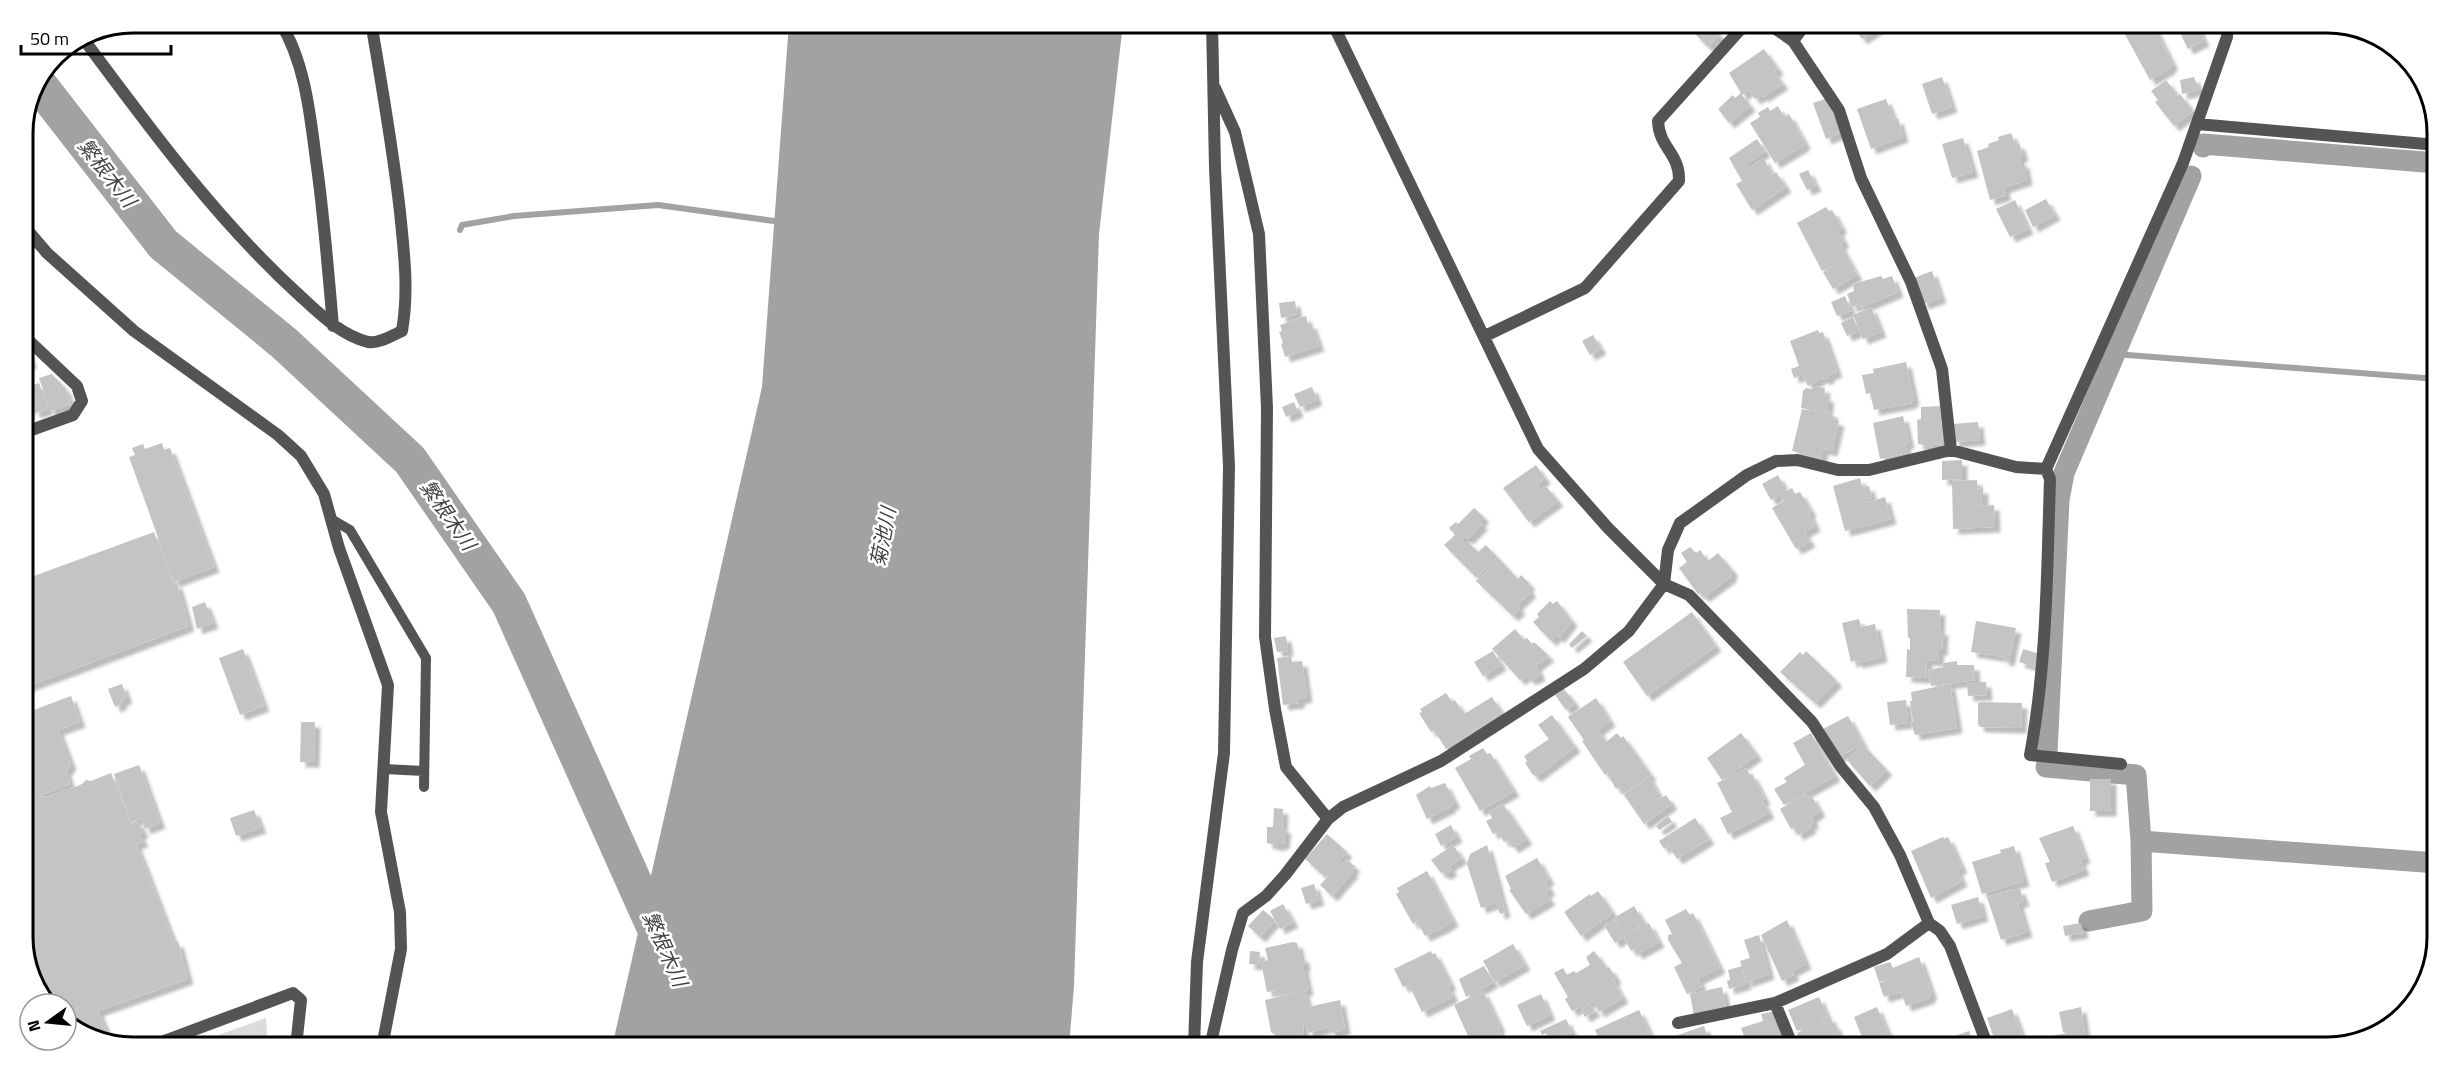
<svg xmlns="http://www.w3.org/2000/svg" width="2460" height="1070" viewBox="0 0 2460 1070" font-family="'Titillium Web','Noto Sans JP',sans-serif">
<defs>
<filter id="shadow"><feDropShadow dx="5.5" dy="5.5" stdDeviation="1.5" flood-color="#0004"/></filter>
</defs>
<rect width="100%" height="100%" fill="#fff"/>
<path fill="#dbdbdb" d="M266,1018L268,1047H185Z"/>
<path fill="#a2a2a2" d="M789,23H1123L1099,234L1074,986L1069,1047H612L762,387Z"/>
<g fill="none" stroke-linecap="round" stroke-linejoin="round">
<path stroke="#a2a2a2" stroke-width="6" d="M460,230L462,225L514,216L658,205L781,222
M2115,354L2437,379"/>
<path stroke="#a2a2a2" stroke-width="21" d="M2203,147V144L2437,163
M2047,753L2059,500L2064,473L2191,176
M2047,763L2046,767L2136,775L2141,841L2142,911L2089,921
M2141,841L2437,863"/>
<path stroke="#a2a2a2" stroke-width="36" d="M41,87L163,244L284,343L410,460L509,603L665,951"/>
</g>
<path fill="#c4c4c4" filter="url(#shadow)" d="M1707,22L1720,35L1708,47L1695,34Z
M1850,22H1887L1862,39Z
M2133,22H2152L2173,65L2169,66L2171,68L2150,80L2122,29Z
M2197,25L2204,41L2188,49L2180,33Z
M1764,49L1778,69L1774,72L1783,84L1763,97L1762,95L1755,99L1749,90L1742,95L1750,106L1729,123L1718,109L1733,95L1735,98L1741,93L1729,73Z
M1942,77L1952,107L1932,114L1922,84Z
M2194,77L2199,90L2182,94L2180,80Z
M2166,80L2176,93L2171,96L2173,99L2180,94L2193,111L2174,126L2155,102L2158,100L2151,91Z
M1828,98L1841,133L1826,139L1813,103Z
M1886,99L1894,120L1898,118L1903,137L1871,149L1857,109Z
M1778,106L1784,117L1789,114L1805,143L1803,146L1775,163L1750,123L1760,117L1758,113L1768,107L1770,111Z
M2011,133L2015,144L2019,143L2023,156L2019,157L2021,163H2024L2027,180L2006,187L2004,189L2006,195L1990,200L1977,151L1989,147L1988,144L1999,140L1998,137Z
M1963,138L1973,172L1952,178L1942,144Z
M1757,139L1765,151L1745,166L1747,169L1764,158L1772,175L1776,172L1786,187L1752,210L1736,184L1742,181L1729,158Z
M1808,170L1816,186L1807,190L1799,174Z
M2046,199L2055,215L2033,227L2025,210Z
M2015,200L2028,229L2010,237L1996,209Z
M1826,207L1829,211L1832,210L1842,228L1839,229V233L1844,242L1840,244L1857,275L1833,289L1823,272L1839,263L1822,271L1797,223Z
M1932,271L1941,298L1923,304L1914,278Z
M1881,276L1883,279L1892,276L1898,292L1860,308L1859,304L1852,307L1847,294L1854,291L1853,284Z
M1845,296L1851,311L1837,316L1831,302Z
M1295,301L1297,314L1281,318L1279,303Z
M1871,307L1881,332L1863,339L1853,315Z
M1306,316L1308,324L1311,323L1319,346L1285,357L1281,344L1283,343L1279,332L1282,331L1280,325Z
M1853,317L1859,331L1847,336L1841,323Z
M1818,330L1819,333L1823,332L1837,372L1829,375V378L1824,380L1823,377L1808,386L1802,375L1794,378L1791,369L1799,366L1790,341Z
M1593,335L1601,349L1590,355L1582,341Z
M27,350L32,363L23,366V351Z
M1906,362L1914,400L1911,401L1912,403L1874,410L1870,393L1866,394L1862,375L1874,373L1873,369Z
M52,374L65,388L71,404L50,411L39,378Z
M39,383L48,409L35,413L27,387Z
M1813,386L1825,388L1824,396L1829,397L1827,411L1833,413L1831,419L1839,421L1832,451L1823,449L1821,459L1792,451L1802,409L1824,414L1825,412L1801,408L1803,391L1806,388L1812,389Z
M23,387L31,409L28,410L29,412L23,415L25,421L23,422Z
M1312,387L1317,400L1300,407L1294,394Z
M1294,402L1298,412L1286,417L1282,407Z
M1940,406L1943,444L1931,445L1932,449H1924V445L1918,444L1917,420L1921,419V407Z
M1903,416L1909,443L1905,444L1907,453L1880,459L1873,423Z
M1978,422L1980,440L1954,442L1952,424Z
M162,443L164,450L170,448L214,567L174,582L129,457L135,455L132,448L143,444L145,449Z
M1962,460V479L1942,480V461Z
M1536,465L1545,478L1537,486L1540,490L1546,486L1558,501L1529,522L1503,488Z
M1778,475L1786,491L1792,488L1795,494L1800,492L1811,511L1809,513L1815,526L1804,532L1810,542L1796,549L1772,508L1784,501L1780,495L1771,500L1762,484Z
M1860,478L1862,487L1869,486L1872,498L1867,499L1868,502L1885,497L1891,519L1845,531L1833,486Z
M1977,480V489L1983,488V504L1978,506L1994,505L1995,527L1953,529L1952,481Z
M1474,508L1484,517L1479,522L1483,524L1468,539L1465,537L1461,541L1464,544L1467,541L1478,552L1486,545L1518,579L1521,575L1530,584L1527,587L1531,592L1517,605L1520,609L1513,616L1476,581L1490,568L1488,566L1476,577L1444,545L1455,535L1449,528L1456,522L1458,524Z
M154,532L173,584L177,583L189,626L23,688V580Z
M1690,547L1696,553L1700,550L1708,561L1718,553L1733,571L1730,574L1732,576L1704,597L1700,592L1698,594L1679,568L1687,562L1681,553Z
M1550,601L1553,604L1557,601L1572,621L1559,638L1557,635L1551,641L1533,622L1539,617L1537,614Z
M205,602L213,623L197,629L192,607Z
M1907,609L1940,610L1939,630H1943L1942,650H1939L1938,661L1927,660L1926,678L1906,677L1907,649L1910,650V638H1908Z
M1692,612L1716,646L1647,696L1623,662Z
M1859,619L1861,627L1875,624L1882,657L1857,663V660L1851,662L1842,623Z
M1976,621L2016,628L2009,661L2003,660L2004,657L1971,652Z
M1515,629L1524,640L1527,638L1532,644L1534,642L1549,656L1536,666L1540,675L1534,679L1532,678L1530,680L1526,675L1520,680L1492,649Z
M1582,631L1587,636L1572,648L1569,644Z
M1286,636L1288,651L1277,652L1274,638Z
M243,649L264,706L240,715L219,658Z
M2023,649L2040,654L2036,667L2019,662Z
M1493,651L1501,665L1483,676L1474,662Z
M1806,651L1837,681L1815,703L1780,672L1800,652L1803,655Z
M1291,656L1292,662L1302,661L1307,697L1299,699V703L1283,705L1277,658Z
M1957,661V665H1974L1975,680L1931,686L1928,670L1943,667V663Z
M1967,682H1986L1987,695L1968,696Z
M122,684L127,698L121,701L122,704L115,707L108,689Z
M1950,684L1957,728L1915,735L1911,723L1913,722L1910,701H1912L1911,692Z
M1564,689L1575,703L1566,710L1555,695Z
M1446,693L1452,702L1455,700L1464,714L1492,697L1502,713L1446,749L1434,730L1431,732L1419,713L1422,712L1420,709Z
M71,696L80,722L58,730L71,764L66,771L70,784L23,802V714Z
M1596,698L1610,721L1598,730L1606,742L1617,733L1621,738L1623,736L1651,775L1623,794L1618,787L1616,789L1607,773L1605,775L1582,741L1584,740L1568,717Z
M1906,700L1908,723L1890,725L1887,702Z
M1981,702L2022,703L2021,728L1980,727L1978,724V703Z
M1552,715L1575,747L1537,776L1533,775L1525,763L1527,761L1524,756L1549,739L1538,725Z
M1848,716L1863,744L1838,757L1823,729Z
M301,722H315L314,762H300Z
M1741,733L1757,755L1722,780L1707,758Z
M1811,733L1835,776L1784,805L1774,789L1787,782L1784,778L1805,765L1793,743Z
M1863,745L1887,770L1870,786L1847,760Z
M1483,748L1487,754L1490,753L1514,791L1480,811L1455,768L1471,759L1469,756Z
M139,765L160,823L145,829L141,818L131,822L114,774Z
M1746,768L1750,775L1752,774L1765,799L1762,800L1769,813L1728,834L1720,818L1732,812L1717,783Z
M111,773L132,827L131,824L138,821L143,833L139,834L143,842L136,844L174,943L178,941L188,979L98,1011L106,1030L88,1037L66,1020V1004H45L23,944V804L39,799L41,796L47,797L61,792L63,789H70L82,784L86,780L91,781Z
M1649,777L1658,793L1655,796L1657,799L1659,797L1660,799L1666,795L1672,804L1644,824L1624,795Z
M2090,779H2111V811H2090Z
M1445,783L1455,803L1450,805L1451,807L1427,819L1416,795L1430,786L1431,788Z
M1806,794L1808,797L1811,795L1820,811L1811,818L1814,823L1809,825L1811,828L1798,835L1794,828L1791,829L1780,809Z
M1503,804L1527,839L1513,848L1508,840L1504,842L1498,831L1493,834L1486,821L1492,818L1489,812Z
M1274,808L1283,809L1282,828H1286L1284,844H1279V846L1267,843V827H1273Z
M254,810L261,828L236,836L230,818Z
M1668,816L1672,822L1659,830L1656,826Z
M1695,818L1709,839L1677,859L1668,845L1664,849L1659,841Z
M1451,825L1457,837L1441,846L1435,834Z
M2073,826L2085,858L2080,860L2084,870L2052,882L2045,863L2050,862L2039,838Z
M1327,834L1347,852L1325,877L1305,859Z
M1943,837L1944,839L1948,837L1962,868L1957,870L1962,881L1931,898L1911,851Z
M1453,845L1462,858L1449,866L1452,870L1445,875L1443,872L1441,873L1431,860Z
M1487,845L1505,912L1500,914L1496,903L1481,908L1467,864L1470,854Z
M2014,846L2024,881L1982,894L1972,862L2001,853L2000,850Z
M1537,858L1549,879L1545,882L1550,890L1545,892L1550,900L1526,914L1509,890L1511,889L1505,876Z
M1347,859L1355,867L1351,870L1353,872L1332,896L1320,885L1341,862L1343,863Z
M1427,871L1453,921L1444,927L1425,936L1417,921L1413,924L1396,894L1399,892L1397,888Z
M1314,884L1319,900L1306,904L1301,888Z
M2014,889H2020L2024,901L2018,903L2027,932L2001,940L1987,897Z
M1598,891L1613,913L1581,936L1564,912L1590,894L1591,896Z
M1978,897L1983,916L1957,924L1951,905Z
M1283,904L1293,922L1280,929L1270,911Z
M1634,906L1644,923L1615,943L1604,925L1614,919L1620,927L1614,918Z
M1686,909L1690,915L1693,913L1720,968L1698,979L1702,987L1687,994L1674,967L1682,963L1668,940V935L1672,934L1665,920Z
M1263,910L1275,920L1260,937L1248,926Z
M1787,920L1806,964L1792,971L1794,975L1782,981L1761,935Z
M1649,923L1659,942L1637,954L1635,949L1631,951L1624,938L1626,937L1625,935Z
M2081,923L2083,933L2065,936L2063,926Z
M1759,935L1769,974L1747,982L1740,961L1750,958L1744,940Z
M1293,942L1297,943L1301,958L1304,957L1305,966H1303L1308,990L1276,996L1275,991L1267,992L1261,962L1268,960L1265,948Z
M1513,944L1525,965L1495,982L1483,961Z
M1250,951L1260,952L1259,965L1249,964Z
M1431,951L1432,954L1435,953L1451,985L1448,986L1453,997L1422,1012L1409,985L1403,987L1394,969Z
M1594,951L1607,968L1609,967L1616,978L1613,980L1623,998L1599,1012L1593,1001L1572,1011L1565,999L1568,997L1554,973L1563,968L1567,975L1574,971L1576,973L1590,965L1586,957Z
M1919,957L1932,994L1929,996L1930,998L1906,1006L1901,992L1884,997L1879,983L1896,978L1879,982L1874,967L1890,962L1893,968Z
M1484,966L1493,982L1466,997L1459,979Z
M1742,966L1746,984L1729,989L1727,981L1730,980L1728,970Z
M1722,987L1726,1008L1694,1016L1690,994Z
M1304,991L1308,1007L1340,1000L1345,1029L1330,1033L1329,1027L1308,1033L1306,1024L1303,1025L1304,1043L1286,1042L1271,1032L1265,1000Z
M1483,991L1500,1027L1498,1028L1501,1034L1473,1047L1454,1005Z
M1541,994L1550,1015L1527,1026L1517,1005Z
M1819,997L1827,1016L1822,1018V1020L1797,1031L1788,1010Z
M1590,1004L1595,1011L1585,1017L1581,1010Z
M1877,1007L1891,1041L1876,1047H1866L1854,1017Z
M2081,1007L2087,1047H2050L2048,1037L2066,1033L2063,1032L2059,1012Z
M2012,1009L2026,1047H1997L1987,1018Z
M1639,1010L1650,1034L1627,1044L1625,1039L1603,1047L1595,1030Z
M1775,1011L1784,1041L1763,1047H1748L1741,1028L1763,1021L1761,1014Z
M1830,1016L1833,1024H1835L1844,1047H1800L1798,1044L1801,1042L1797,1033L1824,1022L1823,1019Z
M1566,1019L1572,1032L1551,1042L1546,1033L1542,1035L1540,1031Z
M1704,1026L1711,1047H1679L1675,1036Z
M1969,1031L1975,1047H1955L1954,1045L1957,1044L1954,1036Z
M1739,1038L1743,1047H1726L1724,1043Z
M1908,1039L1909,1041L1912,1040L1914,1047H1884Z"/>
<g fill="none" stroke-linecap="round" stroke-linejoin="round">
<path stroke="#545454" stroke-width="10" d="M331,519L350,530L426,658L424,787
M384,769L424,771"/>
<path stroke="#545454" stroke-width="12" d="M280,22C305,62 310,114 316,160C324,215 328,270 333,326
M1332,22L1538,449L1608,528L1664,584L1689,595L1812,722L1841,767L1874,807L1900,855L1929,923L1940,931L1950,946L1988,1047
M82,37C149,127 215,218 298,294C319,313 340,335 368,342C379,344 393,335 402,331C409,291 404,252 400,212C393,149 382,86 371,22
M1793,41L1807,22
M1215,88L1235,132L1259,234L1267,408L1265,637L1275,709L1286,767L1328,819
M2197,124L2437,145
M23,225L47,253L134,331L278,435L301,456L324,494L339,548L388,685L381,812L400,912L401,949L382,1047
M23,335L77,386L82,401L73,415L23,433
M1485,336L1585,288L1679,181C1680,153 1659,148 1658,121L1739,31L1752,23L1770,25L1793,41L1839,110L1861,178L1911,282L1942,369L1951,450
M2121,764L2030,755C2047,664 2047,571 2050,479L2046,469L2183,163L2227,37L2228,22
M1775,1003L1793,1047
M1678,1023L1775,1003L1887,954L1929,923
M1388,1044L1390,1047
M148,1047L293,993L301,1000L296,1047
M1194,1047L1197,962L1224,753L1229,466L1215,168L1212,22
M1210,1047L1232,950L1243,913L1266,896L1285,875L1328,819L1343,807L1441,761L1584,669L1629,631L1664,584L1668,550L1680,523L1747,475L1776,461L1797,460L1838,470H1869L1951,450L2016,467L2046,469"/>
</g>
<g text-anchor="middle" stroke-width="5" stroke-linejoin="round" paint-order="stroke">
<g font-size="20" font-style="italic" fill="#434343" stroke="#fff">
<text transform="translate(107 173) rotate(52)" y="7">繁根木川</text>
<text transform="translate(448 515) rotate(55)" y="7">繁根木川</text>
<text transform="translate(883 537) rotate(-79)" y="7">菊池川</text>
<text transform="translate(665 949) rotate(66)" y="7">繁根木川</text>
</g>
</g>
<path d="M0 0H2460V1070H0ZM133 33H2327A100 100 0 0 1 2427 133V937A100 100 0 0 1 2327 1037H133A100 100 0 0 1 33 937V133A100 100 0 0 1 133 33Z" fill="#fff" fill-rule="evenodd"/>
<path fill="none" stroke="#000" stroke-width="3" d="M133 33H2327A100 100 0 0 1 2427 133V937A100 100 0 0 1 2327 1037H133A100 100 0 0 1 33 937V133A100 100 0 0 1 133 33Z"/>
<g transform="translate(48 1022) rotate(255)"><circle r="28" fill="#ffffff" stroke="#999999" stroke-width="1.5"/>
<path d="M0-4.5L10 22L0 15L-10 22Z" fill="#000000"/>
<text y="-9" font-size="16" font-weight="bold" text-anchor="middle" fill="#000000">N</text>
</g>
<path d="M21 45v9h150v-9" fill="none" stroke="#000000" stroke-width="3"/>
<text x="30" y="45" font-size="18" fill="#000000" stroke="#ffffff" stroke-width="4.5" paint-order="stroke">50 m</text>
</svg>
